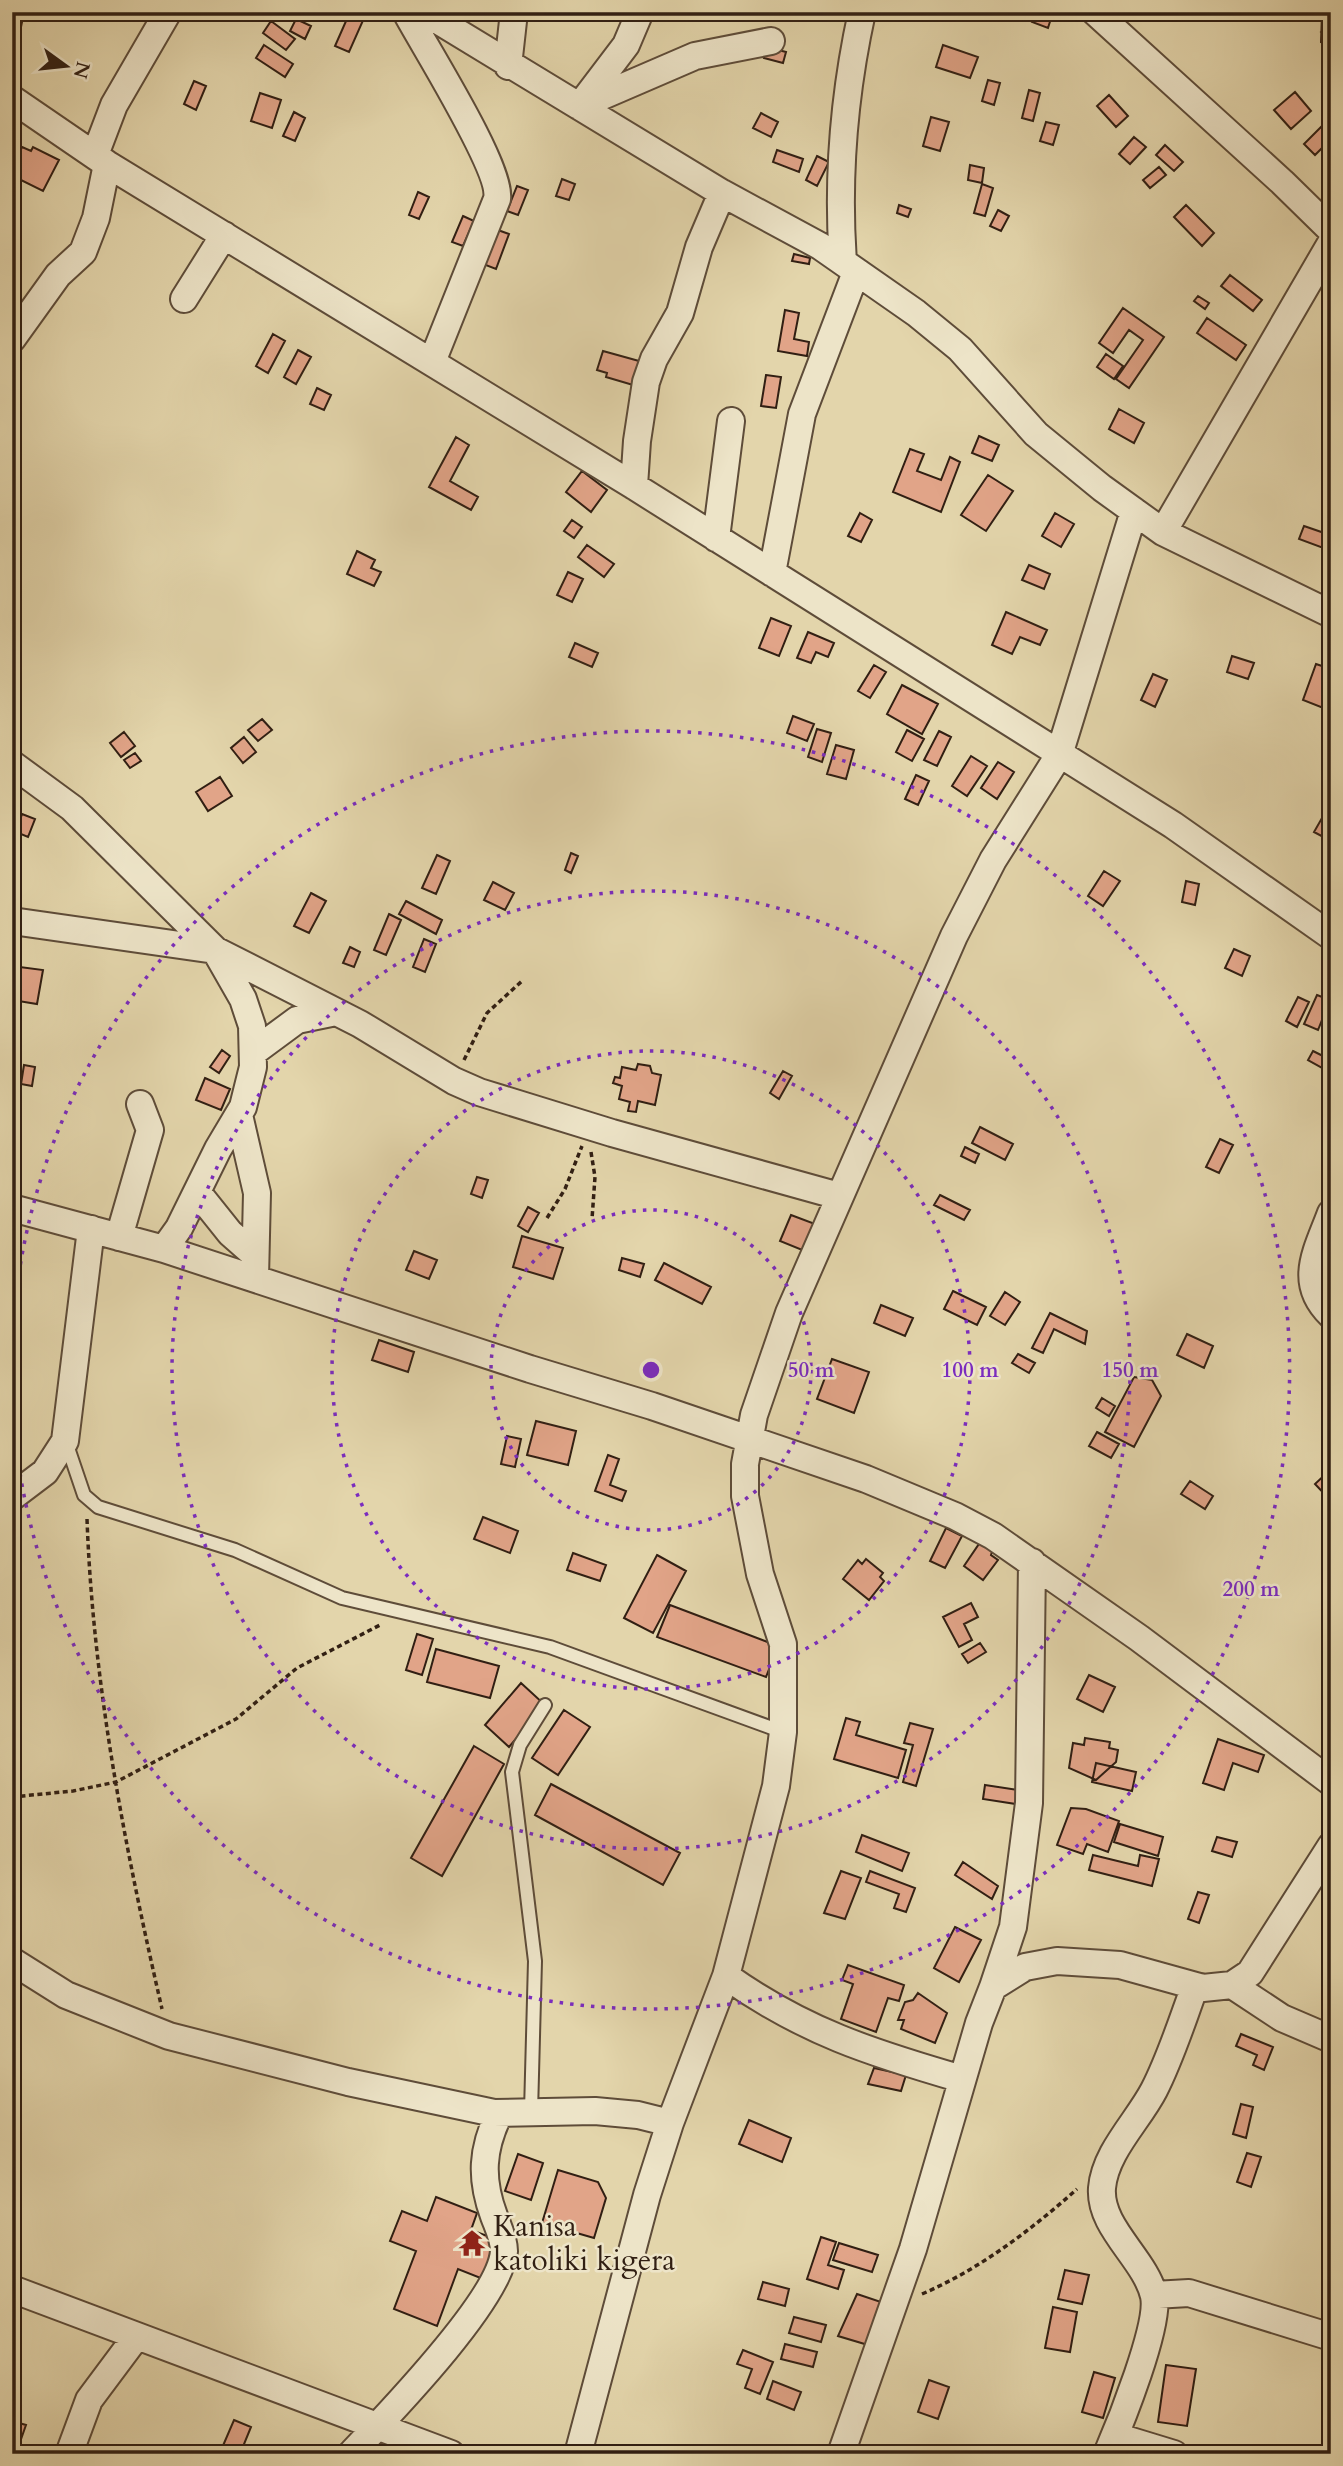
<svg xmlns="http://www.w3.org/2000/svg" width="1343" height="2466" viewBox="0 0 1343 2466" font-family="Cardo,serif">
<rect width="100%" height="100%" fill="#e3d5ab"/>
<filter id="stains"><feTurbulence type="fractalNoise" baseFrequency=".00286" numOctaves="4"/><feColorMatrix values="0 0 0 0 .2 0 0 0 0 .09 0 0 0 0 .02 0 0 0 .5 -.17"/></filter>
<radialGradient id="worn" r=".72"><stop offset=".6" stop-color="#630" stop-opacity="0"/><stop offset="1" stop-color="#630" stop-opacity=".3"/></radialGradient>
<path fill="#e1a488" stroke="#311f13" stroke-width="2" d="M12,12H24L21,27L12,25Z
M350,12L365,16L349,52L335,46Z
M1035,12H1053L1048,28L1032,22Z
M1322,14H1331V43L1321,42Z
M296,19L311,26L305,39L290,31Z
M271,21L295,39L286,50L263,33Z
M1331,22V43L1321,32Z
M264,45L293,64L285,77L256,58Z
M943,45L978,57L970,78L936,67Z
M767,47L786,52L783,63L764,58Z
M988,80L1000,83L994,105L982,101Z
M194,81L206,86L196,110L184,104Z
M1029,90L1040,93L1033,121L1022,118Z
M1295,92L1311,111L1291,129L1274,110Z
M260,93L281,100L272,128L251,121Z
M1109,95L1128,116L1116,127L1097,106Z
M294,112L305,118L295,141L283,136Z
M761,113L778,122L771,137L753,128Z
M931,117L949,122L940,151L923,146Z
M1046,122L1059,125L1053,145L1040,141Z
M1323,125L1331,133V139L1315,155L1304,144Z
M1134,137L1146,147L1130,164L1119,154Z
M1165,145L1183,162L1174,171L1156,155Z
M22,147L31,151L33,147L59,160L43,191L17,178L12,184V151L19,154Z
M777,150L803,159L799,172L773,162Z
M817,156L829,162L817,186L806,180Z
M970,165L984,168L982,183L968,180Z
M1159,167L1166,175L1150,188L1143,180Z
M562,179L575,184L569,200L556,196Z
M982,184L993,188L985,216L974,213Z
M517,186L528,190L518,215L507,211Z
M418,192L429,197L419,219L409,215Z
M899,205L911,209L908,217L897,213Z
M1186,205L1214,233L1202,246L1174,217Z
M998,210L1009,216L1001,231L990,226Z
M463,216L474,221L463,246L452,242Z
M495,229L509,234L496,269L483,264Z
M794,254L810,258L809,264L792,261Z
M1230,275L1262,300L1253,311L1221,286Z
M1198,296L1209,303L1205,309L1194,301Z
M1123,308L1164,337L1129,388L1116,379L1143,340L1129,330L1113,353L1099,343Z
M785,310L799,313L794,339L809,342L807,356L778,351Z
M1207,318L1246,345L1236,360L1197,333Z
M273,334L285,341L268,373L256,366Z
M298,350L311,357L296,384L284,377Z
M603,351L639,361L633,385L606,377L607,373L597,370Z
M1106,354L1123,366L1114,379L1097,367Z
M766,375L781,377L776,408L761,406Z
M317,388L331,395L324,410L310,404Z
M1119,409L1144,423L1134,443L1109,429Z
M979,436L999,445L992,461L972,453Z
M456,437L469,445L450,481L478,497L471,510L429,487Z
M910,449L924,454L917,471L941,480L950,457L960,462L941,512L893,492Z
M582,471L607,490L591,512L566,492Z
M988,475L1013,491L986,531L961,515Z
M860,513L872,520L861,542L848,536Z
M1055,513L1074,524L1061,547L1042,536Z
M572,520L582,527L574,538L564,531Z
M1304,526L1330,535L1326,549L1299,539Z
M587,545L614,564L604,577L578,557Z
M357,551L375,560L371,568L381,572L374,586L347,574Z
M1029,565L1050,574L1044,589L1022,580Z
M568,572L583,579L572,602L557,595Z
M1006,612L1047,630L1040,645L1020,637L1012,654L992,645Z
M771,618L791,626L779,656L759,648Z
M808,632L834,643L828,657L816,652L811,663L797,658Z
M575,643L598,653L592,667L569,657Z
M1232,656L1254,663L1248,679L1227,672Z
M1316,664L1331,669V711L1303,700Z
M874,665L886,672L870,698L858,691Z
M1153,674L1167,680L1155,707L1141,700Z
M902,685L938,704L922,734L887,714Z
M793,716L814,724L807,741L787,733Z
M262,719L272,730L258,741L248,730Z
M817,729L831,733L822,762L808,757Z
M907,730L924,739L912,761L896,752Z
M939,731L951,737L937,766L924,760Z
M124,732L135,746L121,757L110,743Z
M244,737L256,752L243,763L231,748Z
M836,745L854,750L846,779L827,774Z
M135,753L141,761L130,768L124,760Z
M971,756L987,766L967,796L952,786Z
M998,762L1014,772L997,799L981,788Z
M916,775L929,781L918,805L905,799Z
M220,777L232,796L208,811L196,792Z
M22,814L35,819L28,837L16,832Z
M1322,818L1331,822V841L1314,832Z
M571,853L578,856L571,873L565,870Z
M437,855L450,861L436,894L422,888Z
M1104,871L1120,881L1103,906L1088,896Z
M1186,881L1199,884L1195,905L1182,902Z
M493,882L514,893L505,910L484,900Z
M311,893L326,901L309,933L294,926Z
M406,901L442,920L436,934L399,914Z
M389,914L401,920L386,955L374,950Z
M424,939L436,944L425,972L413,967Z
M350,947L360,952L354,967L343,963Z
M1234,949L1250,956L1242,976L1225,968Z
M12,966L43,970L37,1004L12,1000Z
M1317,995L1330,1000L1318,1030L1304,1024Z
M1298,997L1309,1002L1297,1027L1286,1021Z
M222,1050L230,1056L219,1073L210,1067Z
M1313,1051L1331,1060L1326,1070L1308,1060Z
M12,1060L18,1061L13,1087H12Z
M638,1064L650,1066L652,1073L661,1075L655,1105L638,1101L636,1112L628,1111L630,1102L619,1099L622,1086L613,1083L615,1077L620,1078L622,1067L636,1070Z
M24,1065L35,1067L32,1086L21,1084Z
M783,1071L792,1076L779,1099L770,1093Z
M205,1078L230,1089L221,1110L196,1100Z
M980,1127L1013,1144L1005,1160L972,1143Z
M1220,1139L1233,1145L1219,1173L1206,1167Z
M965,1147L979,1154L975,1163L961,1156Z
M477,1177L488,1180L482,1198L471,1194Z
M940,1195L970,1210L964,1220L934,1205Z
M528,1207L539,1213L528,1232L518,1226Z
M791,1215L823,1227L812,1254L780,1241Z
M522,1236L563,1248L553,1279L513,1267Z
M414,1251L437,1260L429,1279L406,1270Z
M622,1258L644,1264L640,1277L619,1270Z
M664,1263L711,1287L702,1304L655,1280Z
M953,1291L986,1307L977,1325L944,1309Z
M1005,1292L1020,1302L1005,1325L990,1316Z
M881,1305L913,1318L905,1336L874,1323Z
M1050,1313L1087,1331L1085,1344L1054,1329L1043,1353L1032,1348Z
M1187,1334L1213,1346L1204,1368L1177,1355Z
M379,1340L414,1352L408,1372L372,1360Z
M1018,1354L1035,1363L1029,1373L1012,1363Z
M832,1359L869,1372L854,1413L817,1399Z
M1134,1377L1152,1380L1161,1396L1134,1447L1105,1432Z
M1102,1398L1115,1406L1109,1416L1096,1408Z
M536,1421L576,1431L568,1465L527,1455Z
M1097,1432L1119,1444L1111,1458L1089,1446Z
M507,1436L521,1439L515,1467L501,1464Z
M608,1455L619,1459L610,1485L626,1491L622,1501L595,1491Z
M1331,1469V1501L1315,1484Z
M1190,1481L1213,1496L1205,1509L1181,1494Z
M483,1517L518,1531L510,1553L474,1539Z
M946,1528L962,1536L945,1568L930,1561Z
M981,1541L993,1549L991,1555L998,1560L983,1580L964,1566Z
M573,1553L606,1565L600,1581L567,1570Z
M657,1555L686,1571L653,1633L624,1618Z
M866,1559L883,1573L880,1577L884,1581L869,1600L843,1579L858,1560L862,1564Z
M971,1603L978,1617L964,1624L972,1640L959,1647L943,1617Z
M670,1605L778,1646L766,1677L657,1637Z
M417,1634L433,1639L422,1675L406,1670Z
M980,1643L986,1652L968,1663L962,1654Z
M436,1649L499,1666L490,1698L427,1682Z
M1089,1675L1115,1687L1103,1712L1077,1699Z
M521,1683L545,1705L509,1747L485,1725Z
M564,1710L590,1727L558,1775L532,1758Z
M846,1718L860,1722L856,1735L906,1750L898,1778L834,1759Z
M910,1723L933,1729L916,1786L903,1782L913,1745L904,1743Z
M1085,1738L1110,1742L1109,1748L1118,1750L1116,1762L1096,1780L1069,1768L1073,1743L1084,1745Z
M1218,1739L1264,1755L1258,1772L1233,1763L1224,1790L1203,1783Z
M474,1746L504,1764L442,1876L411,1858Z
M1096,1763L1136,1772L1132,1791L1092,1782Z
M551,1784L680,1853L663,1885L535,1815Z
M985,1785L1018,1790L1016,1804L983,1799Z
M1071,1808L1086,1809L1119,1821L1108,1852L1087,1844L1083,1854L1057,1845Z
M1120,1824L1163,1837L1158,1856L1114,1842Z
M862,1835L909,1853L902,1871L856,1852Z
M1217,1837L1237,1842L1232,1857L1212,1851Z
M1093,1855L1138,1866L1140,1855L1159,1859L1152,1886L1089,1870Z
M963,1862L998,1886L992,1899L955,1875Z
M841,1871L861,1878L845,1919L824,1913Z
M870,1871L915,1888L906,1912L894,1908L899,1894L866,1882Z
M1198,1892L1209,1895L1199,1923L1188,1919Z
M955,1927L981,1940L959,1982L934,1968Z
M848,1965L904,1985L899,2001L888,1998L876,2032L841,2019L853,1984L842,1980Z
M918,1993L947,2013L935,2043L901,2029L904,2020H898L905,2002L913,2000Z
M1241,2034L1273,2047L1264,2070L1253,2065L1257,2055L1236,2046Z
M874,2068L906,2075L901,2091L868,2084Z
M1241,2104L1253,2107L1246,2138L1233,2134Z
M749,2120L791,2138L782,2162L739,2144Z
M1247,2153L1261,2157L1251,2187L1237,2182Z
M518,2154L543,2163L531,2200L505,2191Z
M558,2170L598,2182L606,2198L594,2238L542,2223Z
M436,2197L477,2213L471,2230L498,2240L483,2279L458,2269L437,2326L394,2309L416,2251L390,2241L402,2211L427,2221Z
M821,2237L836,2242L828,2265L844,2270L838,2289L807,2279Z
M839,2243L878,2255L872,2272L833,2260Z
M1065,2270L1089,2275L1082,2304L1058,2299Z
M763,2282L789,2289L785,2306L758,2299Z
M857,2294L887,2304L868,2345L838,2336Z
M1053,2307L1077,2312L1070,2352L1045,2348Z
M794,2317L826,2325L821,2342L789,2333Z
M785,2344L817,2352L813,2367L781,2359Z
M743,2350L773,2362L760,2394L745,2388L752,2369L737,2364Z
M1166,2365L1196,2369L1187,2426L1158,2422Z
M1094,2372L1115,2378L1103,2418L1082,2412Z
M929,2380L949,2387L938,2419L918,2412Z
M773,2381L801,2392L794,2410L767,2399Z
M234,2420L251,2427L240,2454L222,2448Z
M12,2421L26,2425L20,2442L12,2440Z
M305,2446L326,2453L303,2454Z"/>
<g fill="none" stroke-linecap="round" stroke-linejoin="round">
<defs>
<path id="lane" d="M66,1442L84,1495L98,1507L235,1550L342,1598L550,1647L783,1732
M531,2112L535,1961L512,1772L520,1745L545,1705"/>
<path id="street" d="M406,12C424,46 503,170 497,199L432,362
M424,12L722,193L820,246L916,313L960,349L1036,434L1102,488L1163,532L1331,614
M1095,12L1282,182L1331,230
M508,66L514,12
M12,99L107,164L634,486L1173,825L1331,936
M585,99L626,45L640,12
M579,106L695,56L771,41
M95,155L114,105L168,12
M843,262C837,178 844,94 862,12
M184,299L224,235
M12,339L58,275L83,252L96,218L107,164
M634,486L637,441L646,382L654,359L680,313L699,247L722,193
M1163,532L1331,243
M716,538L731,421
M772,573L802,414L856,272
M12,764L72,808L215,950L243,999L252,1026L253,1067L243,1107L218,1149L179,1228L164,1249
M12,921L215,950L360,1024L454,1081L479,1092L612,1133L839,1196
M255,1051L297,1020L336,1012
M239,1115L257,1193L255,1278
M198,1193L230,1233L255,1255
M12,1208L164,1249L530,1369L652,1406L866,1479L955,1516L993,1536L1139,1638L1331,1782
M1331,1213C1317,1251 1297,1282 1331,1315
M119,1237L150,1130L140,1104
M12,1497L45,1472L65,1441L91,1229
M12,1961L66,1995L169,2036L348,2082L494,2113L595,2111L638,2115L670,2123
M726,1976C803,2031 872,2053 962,2079
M1232,1985L1282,2018L1331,2039
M993,1987L1013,1927L1029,1803L1032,1562
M12,2289L451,2454
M1154,2295L1189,2293L1331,2337
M1115,2436L1174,2454
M69,2454L89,2400L136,2337
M351,2454C386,2417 501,2299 504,2251C504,2239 498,2227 494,2216C480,2178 482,2149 499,2114
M578,2454L647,2195L670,2123L726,1976L776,1786L783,1732V1644L760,1574L745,1496V1464L754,1415L789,1313L954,936L993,860L1059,755L1134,511
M841,2454L913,2249L979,2023L993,1987L1025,1967L1057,1961L1120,1965L1203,1988L1232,1985L1250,1973L1331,1846
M1107,2454C1120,2424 1160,2325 1154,2296C1145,2258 1099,2228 1102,2188C1105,2152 1138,2121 1154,2090C1171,2057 1182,2021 1195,1986"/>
</defs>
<use href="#lane" stroke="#5e4c39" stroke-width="16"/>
<use href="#street" stroke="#5e4c39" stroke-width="30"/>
<path stroke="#311f13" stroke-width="3.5" stroke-dasharray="5 3.5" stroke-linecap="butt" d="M464,1060L487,1013L522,981
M591,1152L595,1177L592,1219
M547,1218L565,1189L582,1146
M87,1519C93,1685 125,1848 162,2009
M12,1797L73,1791L116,1782L236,1719L297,1668L380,1625
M922,2294C980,2269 1031,2230 1077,2189"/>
<use href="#lane" stroke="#ede4c8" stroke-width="12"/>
<use href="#street" stroke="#ede4c8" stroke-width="26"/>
</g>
<g fill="none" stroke="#7b2cbf" stroke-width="3.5" stroke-dasharray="3.5 7">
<circle cx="651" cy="1370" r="160"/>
<circle cx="651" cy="1370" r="319"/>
<circle cx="651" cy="1370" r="479"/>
<path d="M12 1348A639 639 0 1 1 12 1392"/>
</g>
<defs>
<symbol id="temple-bare" viewBox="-9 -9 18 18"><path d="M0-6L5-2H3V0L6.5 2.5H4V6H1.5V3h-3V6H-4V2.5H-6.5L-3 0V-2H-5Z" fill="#8f2418" stroke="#ede4c8" stroke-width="2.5" paint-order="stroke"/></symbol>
</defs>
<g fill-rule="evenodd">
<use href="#temple-bare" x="453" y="2224" width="38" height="38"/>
</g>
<g text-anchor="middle" stroke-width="5" stroke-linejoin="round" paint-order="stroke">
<g font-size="30" fill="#311f13" stroke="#ede4c8" text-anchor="start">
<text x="493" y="2236">Kanisa<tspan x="493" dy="34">katoliki kigera</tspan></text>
</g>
</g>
<circle cx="651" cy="1370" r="10" fill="#7b2cbf" stroke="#ede4c8" stroke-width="3.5"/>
<g font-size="21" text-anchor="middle" font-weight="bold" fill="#7b2cbf" stroke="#ede4c8" stroke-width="5" stroke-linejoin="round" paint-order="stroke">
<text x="811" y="1377">50 m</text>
<text x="970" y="1377">100 m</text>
<text x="1130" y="1377">150 m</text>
<text x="1251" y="1596">200 m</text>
</g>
<rect width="1343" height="2466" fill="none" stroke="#e3d5ab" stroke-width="42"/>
<rect x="14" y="14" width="1315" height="2438" fill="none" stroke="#311f13" stroke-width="3.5"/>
<rect x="21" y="21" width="1301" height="2424" fill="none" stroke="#311f13" stroke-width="2"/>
<g transform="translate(66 66) rotate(105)" stroke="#ede4c8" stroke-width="5" paint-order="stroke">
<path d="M0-5L12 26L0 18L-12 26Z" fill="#311f13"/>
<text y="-10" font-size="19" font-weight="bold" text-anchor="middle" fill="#311f13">N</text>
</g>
<rect width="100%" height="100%" filter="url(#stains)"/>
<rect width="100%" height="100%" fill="url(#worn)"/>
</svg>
